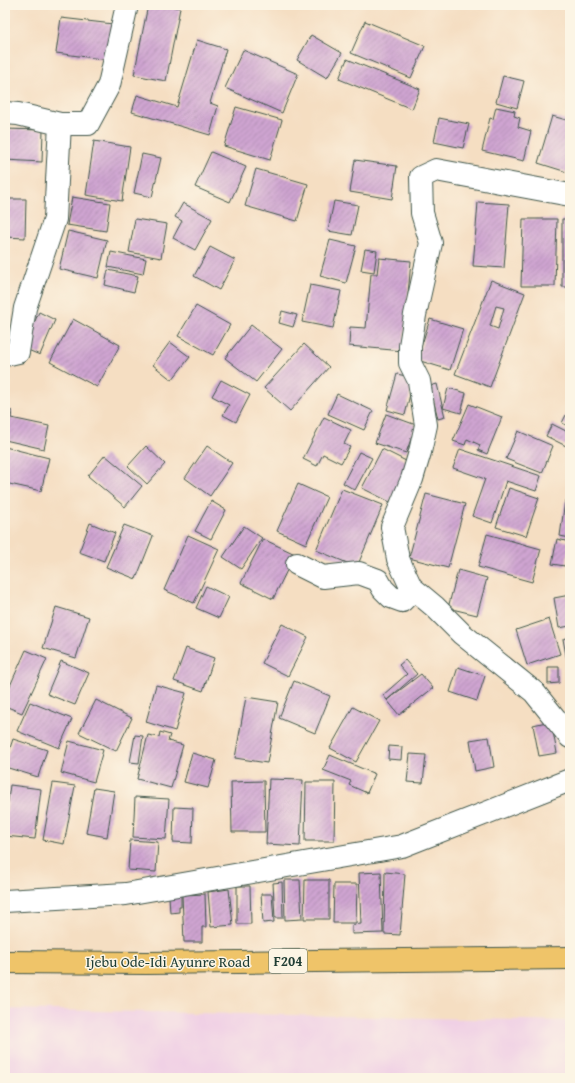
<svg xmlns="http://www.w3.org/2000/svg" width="575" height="1083" viewBox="0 0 575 1083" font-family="'Gentium Book Plus',serif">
<defs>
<pattern id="building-hatch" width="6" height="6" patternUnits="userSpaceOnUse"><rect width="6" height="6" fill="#cfa4d1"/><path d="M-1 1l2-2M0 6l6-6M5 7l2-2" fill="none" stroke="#a787aa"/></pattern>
</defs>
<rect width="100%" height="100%" fill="#fcf5e5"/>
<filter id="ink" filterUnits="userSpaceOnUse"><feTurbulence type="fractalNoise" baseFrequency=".025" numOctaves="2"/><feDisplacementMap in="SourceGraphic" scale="8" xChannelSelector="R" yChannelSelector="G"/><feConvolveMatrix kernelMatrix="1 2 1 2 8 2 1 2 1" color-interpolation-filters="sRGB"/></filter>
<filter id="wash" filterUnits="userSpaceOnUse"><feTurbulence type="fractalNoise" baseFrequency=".012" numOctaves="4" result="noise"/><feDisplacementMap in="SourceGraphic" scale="16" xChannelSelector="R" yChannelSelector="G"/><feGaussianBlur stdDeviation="0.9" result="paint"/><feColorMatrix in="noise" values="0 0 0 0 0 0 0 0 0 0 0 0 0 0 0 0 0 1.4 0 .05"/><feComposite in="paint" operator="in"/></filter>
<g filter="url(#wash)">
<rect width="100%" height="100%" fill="#f5dec2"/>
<path fill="#f0d0e5" d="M5,1009L570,1021V1078H5Z"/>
<g id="blocks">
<path fill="url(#building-hatch)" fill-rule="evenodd" d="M148,5H165L180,8L166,81L134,75Z
M61,18L113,24L109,60L56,53Z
M365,21L425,46L411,78L351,53Z
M311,35L342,53L327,78L297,60Z
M197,40L226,49L210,103L218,106L210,135L132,112L137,95L177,107Z
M243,50L298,74L282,113L225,88Z
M347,59L420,89L412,109L339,79Z
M503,76L524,81L517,108L496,102Z
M236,107L282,120L270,160L224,146Z
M496,107L515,111L514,116L520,118L518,127L531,131L524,161L482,151L490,118L493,119Z
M552,116L570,121V173L538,163Z
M439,118L469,124L463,148L434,142Z
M5,129L43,130L42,162L5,160Z
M94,141L130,147L122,201L86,195Z
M211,152L246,167L230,202L195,187Z
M142,154L161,158L152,197L134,193Z
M355,160L397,166L392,199L350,192Z
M256,169L308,184L297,221L245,206Z
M72,197L110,203L106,231L67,225Z
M5,199H26L25,238L5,237Z
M334,201L358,205L352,235L328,231Z
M478,202L509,204L504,268L473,266Z
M183,203L212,219L195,250L173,238L182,221L175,217Z
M135,219L167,224L161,258L129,252Z
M523,219H557L555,286H521Z
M562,219H570V287H562Z
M68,231L107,240L98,278L59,269Z
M330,240L356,246L346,283L320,276Z
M210,247L235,260L219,290L194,276Z
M365,249L377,251L374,272L361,270Z
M111,252L146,259L143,274L108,267Z
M379,258L411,261L403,351L349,346L350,327L366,328L371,274H377Z
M108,270L138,276L134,292L105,285Z
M491,280L525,293L490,387L455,374ZM496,306L504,308L498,329L490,326Z
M310,285L341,291L333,328L302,322Z
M196,306L230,325L213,355L178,336Z
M282,311L297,315L293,327L279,323Z
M39,312L55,320L40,355L23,348Z
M73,319L120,345L97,387L50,362Z
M430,319L463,329L450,370L417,360Z
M251,325L282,349L256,382L225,358Z
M170,342L190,357L172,380L153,365Z
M304,344L329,367L290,411L264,388Z
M397,374L414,378L405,415L387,410Z
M221,380L250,395L236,422L223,415L229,405L212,396Z
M437,384L445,417L438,419L430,386Z
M448,388L466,393L461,413L443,408Z
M337,394L373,411L364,430L328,414Z
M469,404L502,417L487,454L478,450L480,445L467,439L465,445L453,441Z
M570,407V427L562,423Z
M5,409L12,411L11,418L49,426L44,449L5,440Z
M386,414L416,425L406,453L375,443Z
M324,417L351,430L344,444L350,447L341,463L323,454L317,466L303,459Z
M552,424L570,433V448L546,436Z
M518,431L553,446L542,473L506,459Z
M146,446L165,464L147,484L128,466Z
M207,446L232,463L210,496L185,478Z
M5,447L49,458L41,491L5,483Z
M382,449L410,463L390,502L362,488Z
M460,449L541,476L536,491L506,481L492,523L472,516L485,479L453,468Z
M359,452L372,458L355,490L343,483Z
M105,455L142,486L125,507L88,476Z
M298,484L327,497L306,544L277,531Z
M509,488L539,498L526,536L496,527Z
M342,489L383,505L357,567L316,550Z
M426,494L465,504L448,568L409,558Z
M211,501L226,510L211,539L195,531Z
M565,501L570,502V538L560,536Z
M90,523L115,533L104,561L79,552Z
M124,525L153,536L136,579L106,567Z
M244,526L262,538L241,569L223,557Z
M487,534L541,549L532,582L478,567Z
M188,535L219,549L194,603L164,590Z
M263,539L295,554L273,599L241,583Z
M557,539L570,542V549H569L565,566L552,564Z
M458,570L487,578L477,615L448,608Z
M206,586L229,597L219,618L196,608Z
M570,595V626L559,628L554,598Z
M56,607L89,617L76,658L43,648Z
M549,619L560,654L527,665L516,630Z
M282,624L308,637L288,676L262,663Z
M570,637V665L568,666L563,639Z
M186,648L214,658L203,691L174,681Z
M26,650L47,659L22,713L5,706V697Z
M405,660L417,674L387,700L383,695L407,674L399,665Z
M61,661L89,673L75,705L47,694Z
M458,667L485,676L477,701L450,692Z
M548,667H559V683L548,684Z
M570,669V694H569L567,670Z
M421,674L433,688L399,715L387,700Z
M294,681L330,696L315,733L279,718Z
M156,685L186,693L175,731L146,722Z
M246,697L278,702L267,763L235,758Z
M96,700L132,718L116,751L79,733Z
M30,702L72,719L59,748L17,731Z
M353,707L379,721L356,762L330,748Z
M551,721L557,753L539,756L533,725Z
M160,732L170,735L168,741L183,745L171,788L137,779L148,735L159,737Z
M135,735L143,736L139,763L130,762Z
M489,737L494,767L475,771L470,740Z
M13,739L47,750L38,777L5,767V763Z
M69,741L103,750L94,782L61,773Z
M389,746L402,747L401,760L388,759Z
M192,753L216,760L208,788L184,782Z
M410,754L426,755L423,783L407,782Z
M330,755L375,774L367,793L349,785L351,781L323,770Z
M269,779L303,780L300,846L266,844Z
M264,781L265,832H232L231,782Z
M306,782H335L334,841H305Z
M53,783L75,786L64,844L43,840Z
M10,785L41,789L35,839L5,836V822Z
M94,788L114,791L107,837L86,833Z
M135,797L169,799L166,839L133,837Z
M174,807L193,808L192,843L173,842Z
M130,840L158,842L156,872L128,870Z
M381,872L383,933L352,934V925L361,924L359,873Z
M385,872L405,874L400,935L384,934Z
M284,880H300L302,919L285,920Z
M305,880H329V919H304Z
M282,882L283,918H275L273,883Z
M334,884H357L356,923H333Z
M237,886H250L251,924H237Z
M229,889L233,925L211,927L208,892Z
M205,894L206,927H202V942H184L182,895Z
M261,894H272L274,922L263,923Z
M181,895V907H179V912L170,913L169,896Z"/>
</g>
</g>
<g filter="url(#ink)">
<use href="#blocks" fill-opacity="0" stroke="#3f5549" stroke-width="1"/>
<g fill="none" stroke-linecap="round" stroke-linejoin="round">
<defs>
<path id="street" d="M5,113L18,114L60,124H88L109,85L127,5
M570,195L436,170L421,177L422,213L431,243L415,315L410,346V363L419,381L426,425L420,452L412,479L392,527L398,559L411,587L435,607L462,634L534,692L570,737
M5,355L18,352L25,308L55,219L60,124
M297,564L323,577L359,573L378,580L383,589L391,597L402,601L408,595L411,587
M5,901L126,894L402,846L570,780"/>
<path id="primary" d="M5,962L146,963L570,958"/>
</defs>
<use href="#street" stroke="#3f5549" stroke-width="24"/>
<use href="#primary" stroke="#3f5549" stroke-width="24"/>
<use href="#street" stroke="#fff" stroke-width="22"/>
<use href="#primary" stroke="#efc469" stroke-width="22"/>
</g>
</g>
<g text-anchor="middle" stroke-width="3" stroke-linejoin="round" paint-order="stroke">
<rect fill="#fcf5e5" stroke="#617469" stroke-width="1" x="269" y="949" width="38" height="24" rx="3"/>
<g font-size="14" font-weight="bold" fill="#1f3d34">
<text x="288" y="966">F204</text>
</g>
<g font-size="15" fill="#1f3d34" stroke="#fcf5e5">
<text x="168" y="967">Ijebu Ode-Idi Ayunre Road</text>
</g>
</g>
<rect width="575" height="1083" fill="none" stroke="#fcf5e5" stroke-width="20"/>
</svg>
